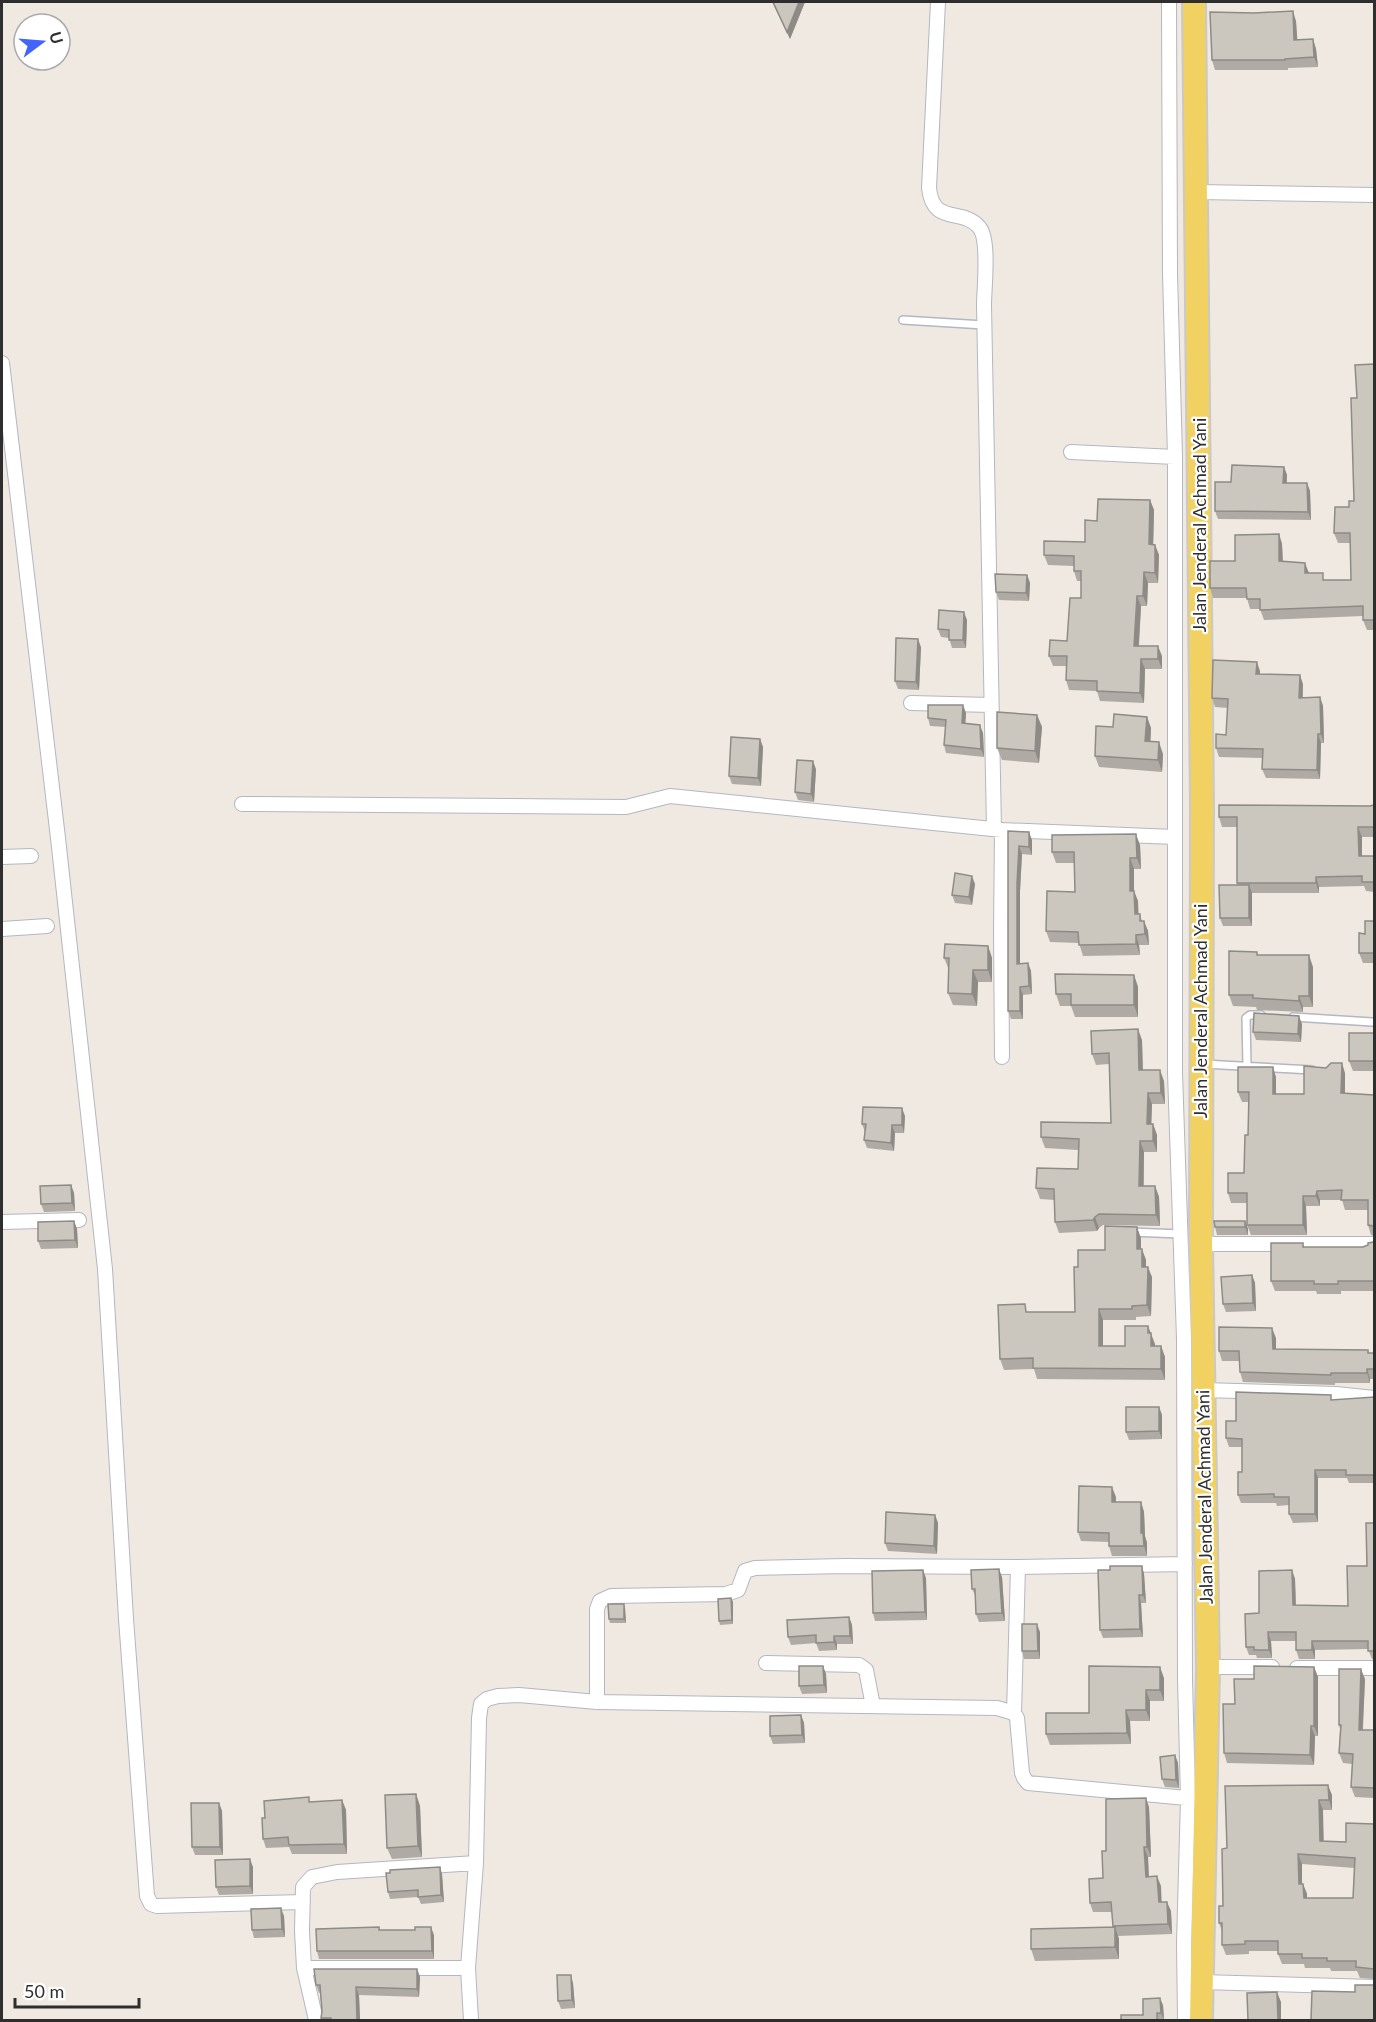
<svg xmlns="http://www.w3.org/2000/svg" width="1376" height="2022" viewBox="0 0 1376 2022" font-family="Lato,sans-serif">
<rect width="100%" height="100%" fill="#efe9e1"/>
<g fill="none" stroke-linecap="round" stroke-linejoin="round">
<defs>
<path id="lane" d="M903,320L984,325
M1293,1017L1372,1022
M1204,1064L1312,1070
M1247,1066L1246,1018L1250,1015H1261
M1130,1232L1181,1234"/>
<path id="street" d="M938,2L929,188C933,226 962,207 979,227C990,239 984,288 984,305L994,829
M1169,2L1170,273L1175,457V1073L1184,1339L1185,1679L1188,1798L1184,1944L1185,2020
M1197,192L1374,195
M2,363L58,838L105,1269L126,1619L147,1896L151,1904L157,1906L303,1902
M1071,452L1175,457
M911,703L991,705
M242,804L626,807L670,796L1002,830L1175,837
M2,857L31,856
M2,929L47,926
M1002,1057L1001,932L1002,830
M2,1222L79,1220
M1201,1244H1374
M1203,1390L1336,1394L1374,1398
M766,1663L859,1665L866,1670L873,1706
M1208,1667H1272
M1297,1668H1374
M597,1702V1609L600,1601L611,1596L726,1594L738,1590L745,1571L755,1568L845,1566L1018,1567L1185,1564
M1014,1713L1018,1567
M304,1968H468
M1201,1982L1374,1987
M316,2020L304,1968L302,1931L303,1887L312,1877L337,1872L476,1863L479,1718L481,1704L487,1699L498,1696L519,1695L597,1702L997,1708L1014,1713L1017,1718L1022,1773L1024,1778L1028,1783L1197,1799
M471,2020L468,1968L476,1863"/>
<path id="primary" d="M1194,2L1202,806L1201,1244L1208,1667L1201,2020"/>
</defs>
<use href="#lane" stroke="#b4b7c1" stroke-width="10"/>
<use href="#street" stroke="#b4b7c1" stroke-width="16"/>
<use href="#primary" stroke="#c9c9c9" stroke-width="26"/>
<use href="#lane" stroke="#fff" stroke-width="7"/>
<use href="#street" stroke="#fff" stroke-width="14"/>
<use href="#primary" stroke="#f2d163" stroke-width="22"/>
</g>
<path fill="#afaba4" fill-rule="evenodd" d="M772,2H805L790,39Z
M1296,21L1297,40L1313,39L1316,49L1318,67L1288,68V70H1215L1212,60Z
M1374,364V630H1367L1363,620V616L1264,620L1260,609H1250L1247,598H1213L1210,588L1235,561L1279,534L1282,544L1283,561L1325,580H1351L1350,543H1338L1334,533L1354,501L1357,398Z
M1284,467L1287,475V483H1307L1310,491L1311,520L1218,519L1215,511L1231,482Z
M1150,500L1154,510L1153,544L1155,545L1159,555L1158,583H1148L1147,606H1141L1139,646L1162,656V669H1145L1144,703L1100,701L1097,691L1069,690L1066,680V666H1053L1049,656L1067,641L1081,598V581H1077L1074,571V566L1048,565L1044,555L1085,542L1097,521Z
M1027,575L1030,583L1029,601L999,600L996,592Z
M967,620L966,648H952L949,638L941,637L938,629Z
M921,647L919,690L898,689L895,681Z
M1260,671V674L1303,684V698L1320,697L1323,706L1324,743H1321L1320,779L1266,778L1262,769V758L1219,757L1216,748L1226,735L1228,708L1215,707L1212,698Z
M966,713L965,723L983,733L984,757L946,753L944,745L946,727L930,726L928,718Z
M1037,715L1042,727L1039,763L1002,760L997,748Z
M1147,717L1151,728L1150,741L1163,754L1162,772L1099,767L1095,756L1113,727Z
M760,739L763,747L761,786L732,784L729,776Z
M816,769L814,802L798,800L795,792Z
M1374,805V837H1362V856H1374V892L1366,891L1364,886L1319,887V893H1252V926H1223L1220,918L1238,885L1237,883V827H1222L1219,817L1370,806Z
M1008,831L1032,840V855L1022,854L1020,891V964L1028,963L1031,971L1032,994L1023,995V1019H1011L1008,1011Z
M1140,845L1141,869H1134V891L1138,901V914H1140L1142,921H1144L1148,931L1149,945H1139L1140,955L1083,956L1079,943L1050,942L1046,931L1075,892L1074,863H1056L1052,852Z
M975,884L972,905L955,903L952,895Z
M1374,921V963H1363L1359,953L1365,934Z
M988,946L992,958V982H978L977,1006L953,1005L948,993L949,970L944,958Z
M1257,952L1258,955L1313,967V1007H1303V1012L1257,1010L1256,1007L1233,1006L1229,995Z
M1134,975L1138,987V1017H1075L1071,1006H1060L1056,994Z
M1302,1024L1301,1042L1256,1040L1253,1032Z
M1374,1033V1071H1353L1349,1061Z
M1142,1040L1143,1070L1164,1081L1165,1104H1152L1151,1124H1153L1157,1135V1152H1144V1186H1155L1159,1197L1160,1226L1103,1225L1099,1228L1097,1231L1059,1233L1055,1222V1200L1040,1199L1036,1188L1078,1169V1150L1045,1148L1041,1137L1111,1123L1109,1064L1096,1065L1092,1054Z
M1345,1073V1093L1374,1095V1236L1371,1235L1368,1225V1210H1345L1342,1200H1320V1206H1306L1307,1235H1251L1247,1225V1203H1231L1228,1193L1244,1173L1248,1135L1249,1102H1242L1238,1092L1276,1077V1094H1304Z
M905,1116L904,1133H895L894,1151L867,1148L864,1140L865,1132L862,1124Z
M71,1185L74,1193L75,1211L44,1212L41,1204Z
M74,1221L77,1229L78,1248L41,1249L38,1241Z
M1245,1221L1248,1229V1235H1217L1215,1227Z
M1141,1238V1249L1146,1260V1267L1152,1277L1151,1316L1136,1317V1320H1103V1346H1125L1148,1326L1155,1346H1161L1165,1357V1380L1037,1379L1034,1369L1004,1370L1000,1359L1028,1312H1075L1078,1267L1105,1250Z
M1374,1242V1291H1341V1294H1317L1316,1291H1275L1271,1281L1303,1243L1304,1247H1363Z
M1252,1275L1255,1283L1256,1311L1226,1312L1223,1304Z
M1276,1338V1349L1368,1350L1369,1353H1374V1379H1370V1383H1335V1385L1243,1382L1240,1372L1239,1361H1222L1219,1351Z
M1374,1397V1483H1349L1347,1478H1318V1522L1293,1523L1289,1514V1505L1277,1506L1276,1503H1241L1238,1495L1242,1472V1447H1229L1226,1438L1236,1421L1334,1400Z
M1159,1407L1162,1415V1439L1129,1440L1126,1432Z
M1116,1497V1502H1141L1144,1512L1145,1536L1147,1543V1556H1112L1109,1546V1542L1081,1541L1078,1532Z
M935,1515L938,1523L937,1554L888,1551L885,1543Z
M1374,1523V1659H1372L1368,1649L1315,1650V1659H1299L1296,1650V1641H1271L1272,1658H1257L1256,1655H1249L1246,1647L1259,1613L1292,1570L1295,1579L1296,1605L1348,1606L1367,1566Z
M1142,1566L1144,1574L1146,1603H1141L1143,1637L1103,1638L1100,1630L1110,1570Z
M1002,1577L1005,1621L979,1622L976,1614V1597L972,1589Z
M926,1578L927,1620L875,1621L873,1613Z
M731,1598L733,1602V1624L720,1625L719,1621Z
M625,1608L626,1623H610L609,1619Z
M849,1617L852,1625L853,1644H837V1650L819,1651L816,1643L791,1645L788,1637Z
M1040,1632V1659H1024L1022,1651Z
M823,1666L826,1674L827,1693L802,1694L799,1686Z
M1314,1667L1318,1677V1736H1315L1314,1765L1227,1763L1224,1753L1235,1704L1254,1679Z
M1164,1678V1701H1150V1721H1130L1131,1744L1050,1745L1046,1734L1089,1713Z
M1365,1679L1363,1730H1374V1798L1355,1797L1351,1787L1352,1764L1343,1763L1339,1753L1340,1729L1339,1725Z
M801,1715L804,1723L805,1743L773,1744L770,1736Z
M1175,1755L1178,1763L1179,1788L1165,1787L1162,1779Z
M1225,1786L1332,1795V1810H1323V1841L1346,1842L1374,1824V1979L1360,1978L1357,1971H1331L1330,1968H1305L1304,1964H1282L1278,1954V1951H1249V1954L1226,1955L1222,1945V1931L1219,1923L1223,1906L1227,1848ZM1302,1864L1354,1868L1353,1898H1307V1894L1303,1884H1302Z
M416,1794L420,1806L422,1857L392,1859L387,1848Z
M342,1800L346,1810L347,1854H292L289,1847L266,1848L263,1839L265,1818L311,1802Z
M219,1803L222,1811L223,1855H195L192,1847Z
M1149,1807L1151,1857H1148L1149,1877L1161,1886V1902L1171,1911L1172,1934L1118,1936L1119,1939V1959L1035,1961L1031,1949L1113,1927L1112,1912H1093L1090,1903L1103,1878L1106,1851Z
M253,1867V1894L219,1895L216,1887Z
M440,1867L442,1874L444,1902L421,1904L418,1897L390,1899L388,1892Z
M284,1916L285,1937L254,1938L252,1930Z
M379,1927L380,1930L434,1935V1959H319L317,1951Z
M417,1969L420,1977L419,1997L359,1995L360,2020H321V2018L322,2011L320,1993H319L316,1985Z
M573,1983L575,2008L561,2009L558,2001Z
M1163,2005L1164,2020H1121L1143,2015Z"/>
<path fill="#8e8b86" d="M799,2H805L790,39L787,32Z
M1293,11L1296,21L1298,50L1294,40Z
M1313,39L1316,49L1318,67L1314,57Z
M1284,467L1287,475L1286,491L1283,483Z
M1307,483L1310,491L1311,520L1308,512Z
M1150,500L1154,510L1153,554L1149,544Z
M1279,534L1282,544L1283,571L1279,561Z
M1155,545L1159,555L1158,583L1155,573Z
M1305,563L1309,573V583L1305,573Z
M1144,572L1148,583L1147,606L1143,596Z
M1027,575L1030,583L1029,601L1026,593Z
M1137,596L1141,606L1138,656L1134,646Z
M964,612L967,620L966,648L963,640Z
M918,639L921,647L919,690L916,682Z
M1158,646L1162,656V669L1158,659Z
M1141,659L1145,669L1144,703L1140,693Z
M1257,662L1260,671V683L1256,674Z
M1300,675L1303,684L1302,707L1299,698Z
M1320,697L1323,706L1324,743L1321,734Z
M963,705L966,713L965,730L962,723Z
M1037,715L1042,727L1039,763L1035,751Z
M1147,717L1151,728L1150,753L1145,741Z
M980,725L983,733L984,757L981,749Z
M1318,734L1321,743L1320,779L1317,770Z
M760,739L763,747L761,786L758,778Z
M1159,742L1163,754L1162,772L1158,760Z
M813,761L816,769L814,802L811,794Z
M1358,827L1362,837V866L1359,856Z
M1029,832L1032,840V855L1029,847Z
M1136,834L1140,845L1141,869L1137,858Z
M1019,846L1022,854L1020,891V972L1017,964V883Z
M1130,858L1134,869V902L1130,891Z
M972,876L975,884L972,905L969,897Z
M1316,877L1319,887V893L1316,883Z
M1249,885L1252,893V926L1249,918Z
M1134,891L1138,901L1139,925L1135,914Z
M1144,921L1148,931L1149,945L1145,934Z
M1136,935L1139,945L1140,955L1136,944Z
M988,946L992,958V982L988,970Z
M1309,955L1313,967V1007L1309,996Z
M1028,963L1031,971L1032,994L1029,986Z
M973,970L978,982L977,1006L972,994Z
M1134,975L1138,987V1017L1134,1005Z
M1020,987L1023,995V1019L1020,1011Z
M1299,996L1303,1007V1012L1299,1001Z
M1299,1016L1302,1024L1301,1042L1298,1034Z
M1138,1029L1142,1040L1143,1081L1139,1070Z
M1342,1063L1345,1073V1103L1341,1093Z
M1273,1067L1276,1077V1104L1273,1094Z
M1160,1070L1164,1081L1165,1104L1161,1093Z
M1148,1093L1152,1104L1151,1135L1147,1124Z
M902,1108L905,1116L904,1133L902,1125Z
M1153,1124L1157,1135V1152L1153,1141Z
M892,1125L895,1133L894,1151L891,1143Z
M1140,1141L1144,1152L1143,1197L1139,1186Z
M71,1185L74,1193L75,1211L72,1203Z
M1155,1186L1159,1197L1160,1226L1156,1215Z
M1317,1191L1320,1200V1206L1316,1196Z
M1303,1196L1306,1206L1307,1235L1303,1225Z
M1095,1217L1099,1228L1097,1231L1093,1220Z
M74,1221L77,1229L78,1248L75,1240Z
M1245,1221L1248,1229V1235L1245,1227Z
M1137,1227L1141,1238V1260L1137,1249Z
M1142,1249L1146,1260V1277L1142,1267Z
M1148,1267L1152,1277L1151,1316L1147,1305Z
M1252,1275L1255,1283L1256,1311L1253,1303Z
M1099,1309L1103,1320V1356L1099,1346Z
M1148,1326L1155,1344V1357L1148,1333Z
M1272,1328L1276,1338V1359L1273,1349Z
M1161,1346L1165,1357V1380L1161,1369Z
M1367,1369L1370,1379V1383L1367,1373Z
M1159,1407L1162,1415V1439L1159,1431Z
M1315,1470L1318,1478V1522L1315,1514Z
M1112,1487L1116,1497L1115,1512L1112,1502Z
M1141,1502L1144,1512L1145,1536L1147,1543V1556L1144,1546L1141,1533Z
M935,1515L938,1523L937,1554L934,1546Z
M1142,1566L1144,1574L1146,1603L1143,1595Z
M999,1569L1002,1577L1005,1621L1002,1613Z
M923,1570L926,1578L927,1620L925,1612Z
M1292,1570L1295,1579L1296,1614L1293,1605Z
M1139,1595L1141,1603L1143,1637L1140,1629Z
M731,1598L733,1602V1624L732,1620Z
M624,1604L625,1608L626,1623L624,1619Z
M849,1617L852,1625L853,1644L850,1636Z
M1037,1624L1040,1632V1659L1038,1651Z
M1268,1632L1271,1641L1272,1658L1269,1650Z
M834,1636L837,1644V1650L834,1642Z
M1312,1641L1315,1650V1659L1312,1650Z
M823,1666L826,1674L827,1693L824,1685Z
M1160,1667L1164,1678V1701L1160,1690Z
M1314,1667L1318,1677V1736L1314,1726Z
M1361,1669L1365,1679L1362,1740L1359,1730Z
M1146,1690L1150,1701V1721L1146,1710Z
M1126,1710L1130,1721L1131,1744L1127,1733Z
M801,1715L804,1723L805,1743L802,1735Z
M1311,1726L1315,1736L1314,1765L1310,1755Z
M1175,1755L1178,1763L1179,1788L1176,1780Z
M1328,1785L1332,1795V1810L1329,1800Z
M416,1794L420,1806L422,1857L418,1846Z
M1146,1798L1149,1807L1151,1857L1147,1847Z
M342,1800L346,1810L347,1854L344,1844Z
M1319,1800L1323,1810L1324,1851L1320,1841Z
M219,1803L222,1811L223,1855L220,1847Z
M1144,1847L1148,1857L1149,1886L1146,1877Z
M1298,1854L1302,1864V1895L1299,1884Z
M250,1859L253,1867V1894L250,1886Z
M440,1867L442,1874L444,1902L441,1895Z
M1157,1876L1161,1886L1162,1912L1159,1902Z
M1303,1884L1307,1894V1908L1304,1898Z
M1167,1902L1171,1911L1172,1934L1168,1924Z
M281,1908L284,1916L285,1937L282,1929Z
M431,1927L434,1935V1959L432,1951Z
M1115,1927L1119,1939V1959L1115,1947Z
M417,1969L420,1977L419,1997L417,1989Z
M571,1975L573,1983L575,2008L572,2000Z
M356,1987L359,1995L360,2020H357Z
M1277,1992L1281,2002V2020H1278Z
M1160,1998L1163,2005L1164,2020L1161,2013Z"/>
<path fill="#cbc7bf" stroke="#8e8b86" stroke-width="1.5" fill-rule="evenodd" d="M773,2H799L787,32Z
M1293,11L1294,40L1313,39L1314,57L1285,59V60H1212L1210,12L1254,13Z
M1374,364V620H1363V606L1260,610V599H1247L1246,588H1210V561H1235V535L1279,534V561L1305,563V573H1323V580H1351L1350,533H1334L1335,507H1349V501H1354L1351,398H1357L1355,365Z
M1232,465L1284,467L1283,483H1307L1308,512L1215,511V482H1231Z
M1098,499L1150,500L1149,544L1155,545V573L1144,572L1143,596H1137L1134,646H1158V659H1141L1140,693L1097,691V681L1066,680L1067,656H1049L1050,640L1067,641L1070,598H1081V571H1074V556L1044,555V541L1085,542V520L1097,521Z
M995,574L1027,575L1026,593L996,592Z
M939,610L964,612L963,640H949V630L938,629Z
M896,638L918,639L916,682L895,681Z
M1213,660L1257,662L1256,674L1300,675L1299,698L1320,697L1321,734H1318L1317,770L1262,769L1263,749L1216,748V734L1226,735L1228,699L1212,698Z
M928,705H963L962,723L980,725L981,749L944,745L946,720L928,718Z
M997,712L1037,715L1035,751L997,748Z
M1114,714L1147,717L1145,741L1159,742L1158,760L1095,756L1096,726L1113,727Z
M731,737L760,739L758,778L729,776Z
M797,760L813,761L811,794L795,792Z
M1219,805L1370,806L1374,805V827H1358L1359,856H1374V882H1362V876L1316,877V883H1237V817H1219Z
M1008,831L1029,832V847L1019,846L1017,883V964L1028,963L1029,986L1020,987V1011H1008Z
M1136,834L1137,858H1130V891H1134L1135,914H1140V921H1144L1145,934L1136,935V944L1079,945L1078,932L1046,931L1047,891L1075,892L1074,852H1052V835Z
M955,873L972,876L969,897L952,895Z
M1219,885H1249V918H1220Z
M1365,921H1374V953H1359V933L1365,934Z
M945,944L988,946V970H973L972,994L948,993L949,958H944Z
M1229,951L1257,952V955H1309V996H1299V1001L1253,998V995H1229Z
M1055,974L1134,975V1005H1071V994H1056Z
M1254,1013L1299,1016L1298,1034L1253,1032Z
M1138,1029L1139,1070H1160L1161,1093H1148L1147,1124H1153V1141H1140L1139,1186H1155L1156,1215L1099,1214L1095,1217L1093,1220L1055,1222L1054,1189L1036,1188L1037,1168L1078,1169L1079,1139L1041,1137V1122L1111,1123L1109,1053L1092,1054L1091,1031Z
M1349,1033H1374V1061H1349Z
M1331,1063H1342L1341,1093L1374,1095V1226L1368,1225V1200H1341L1342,1190L1317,1191L1316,1196H1303V1225H1247V1193H1228V1173H1244L1245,1135H1248L1249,1092H1238V1067H1273V1094H1304V1066L1326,1068Z
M863,1107L902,1108V1125H892L891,1143L864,1140L866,1124H862Z
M71,1185L72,1203L41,1204L40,1186Z
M74,1221L75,1240L38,1241V1222Z
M1214,1221H1245V1227H1215Z
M1105,1226L1137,1227V1249H1142V1267H1148L1147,1305L1132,1306V1309H1099V1346H1125V1326H1148V1333H1151V1346H1161V1369L1033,1368V1358L1000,1359L998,1305L1025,1304L1026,1312H1075L1074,1267H1078V1250H1105Z
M1374,1242V1281H1338V1284H1314V1281H1271V1243H1303V1247H1363L1368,1245V1243Z
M1252,1275L1253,1303L1223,1304L1221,1277Z
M1219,1327L1272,1328L1273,1349L1368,1350V1353H1374V1369H1367V1373H1331V1375L1240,1372L1239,1351H1219Z
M1236,1392L1331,1395V1400L1374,1397V1475H1346V1470H1315V1514H1289V1497H1274V1494L1238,1495V1472H1242V1439L1226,1438V1421H1236Z
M1126,1407H1159V1431L1126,1432Z
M1079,1486L1112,1487V1502H1141V1533H1143L1144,1546H1109V1533L1078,1532Z
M886,1512L935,1515L934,1546L885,1543Z
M1366,1523H1374V1651H1368V1641H1312V1650H1296V1632H1268L1269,1650H1254V1647H1246L1245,1614L1259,1613V1571L1292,1570L1293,1605L1348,1606L1347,1566H1367Z
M1110,1566H1142L1143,1595H1139L1140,1629L1100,1630L1098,1570H1110Z
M999,1569L1002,1613L976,1614L975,1589H972L971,1570Z
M923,1570L925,1612L873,1613L872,1571Z
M731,1598L732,1620L719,1621L718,1599Z
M608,1604H624V1619H609Z
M849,1617L850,1636H834V1642L816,1643V1635L788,1637L787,1620Z
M1022,1624H1037L1038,1651H1022Z
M799,1666H823L824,1685L799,1686Z
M1089,1666L1160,1667V1690H1146V1710H1126L1127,1733L1046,1734V1713H1089Z
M1254,1666L1314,1667V1726H1311L1310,1755L1224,1753L1223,1704H1235L1234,1679H1254Z
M1339,1669H1361L1359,1730H1374V1788L1351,1787L1353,1754L1339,1753L1341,1725H1339Z
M801,1715L802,1735L770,1736V1716Z
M1175,1755L1176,1780L1162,1779L1160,1757Z
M1328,1785L1329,1800H1319L1320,1841L1346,1842V1823L1374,1824V1969L1356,1967V1961H1327V1958H1302V1954H1278V1941H1245V1944L1222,1945V1923H1219V1906H1223L1222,1849L1227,1848L1225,1786ZM1298,1854L1355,1858L1353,1898H1304L1303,1884H1299Z
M416,1794L418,1846L387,1848L385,1795Z
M309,1797V1802L342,1800L344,1844L289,1845L288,1837L263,1839L262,1818H265L264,1801Z
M1146,1798L1147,1847H1144L1146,1877L1157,1876L1159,1902H1167L1168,1924L1113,1926L1111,1902L1090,1903L1089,1879L1103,1878L1102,1851H1106V1799Z
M191,1803H219L220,1847H192Z
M250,1859V1886L216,1887L215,1860Z
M440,1867L441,1895L418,1897V1890L388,1892L386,1873H390V1870Z
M281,1908L282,1929L252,1930L251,1909Z
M379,1927V1930H415V1927H431L432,1951H317L316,1929Z
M1115,1927V1947L1031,1949V1929Z
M314,1969H417V1989L356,1987L357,2020H331V2018H321L322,2011L320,1985H316Z
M557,1975H571L572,2000L558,2001Z
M1355,1985H1374V2020H1311L1312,1991L1355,1992Z
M1277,1992L1278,2020H1248L1247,1993Z
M1160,1998L1161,2013H1157V2020H1121V2015H1143V1999Z"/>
<g text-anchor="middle" stroke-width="4.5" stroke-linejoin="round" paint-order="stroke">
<g font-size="18" fill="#2e2e2e" stroke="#fff">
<text transform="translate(1200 525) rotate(-90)" y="6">Jalan Jenderal Achmad Yani</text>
<text transform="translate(1201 1011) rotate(-90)" y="6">Jalan Jenderal Achmad Yani</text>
<text transform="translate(1205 1497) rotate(-91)" y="6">Jalan Jenderal Achmad Yani</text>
</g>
</g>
<rect width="1376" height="2022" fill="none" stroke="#2e2e2e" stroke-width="6"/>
<g transform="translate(42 42) rotate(74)"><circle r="28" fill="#ffffff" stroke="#ababab" stroke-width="1.5"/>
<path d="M0-4.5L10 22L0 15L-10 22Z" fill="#4264fb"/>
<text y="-9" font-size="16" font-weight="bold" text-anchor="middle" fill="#2e2e2e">U</text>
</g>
<path d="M15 1998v9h124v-9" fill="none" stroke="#2e2e2e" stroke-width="3"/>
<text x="24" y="1998" font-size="18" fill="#2e2e2e" stroke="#ffffff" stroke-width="4.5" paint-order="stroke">50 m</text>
</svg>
